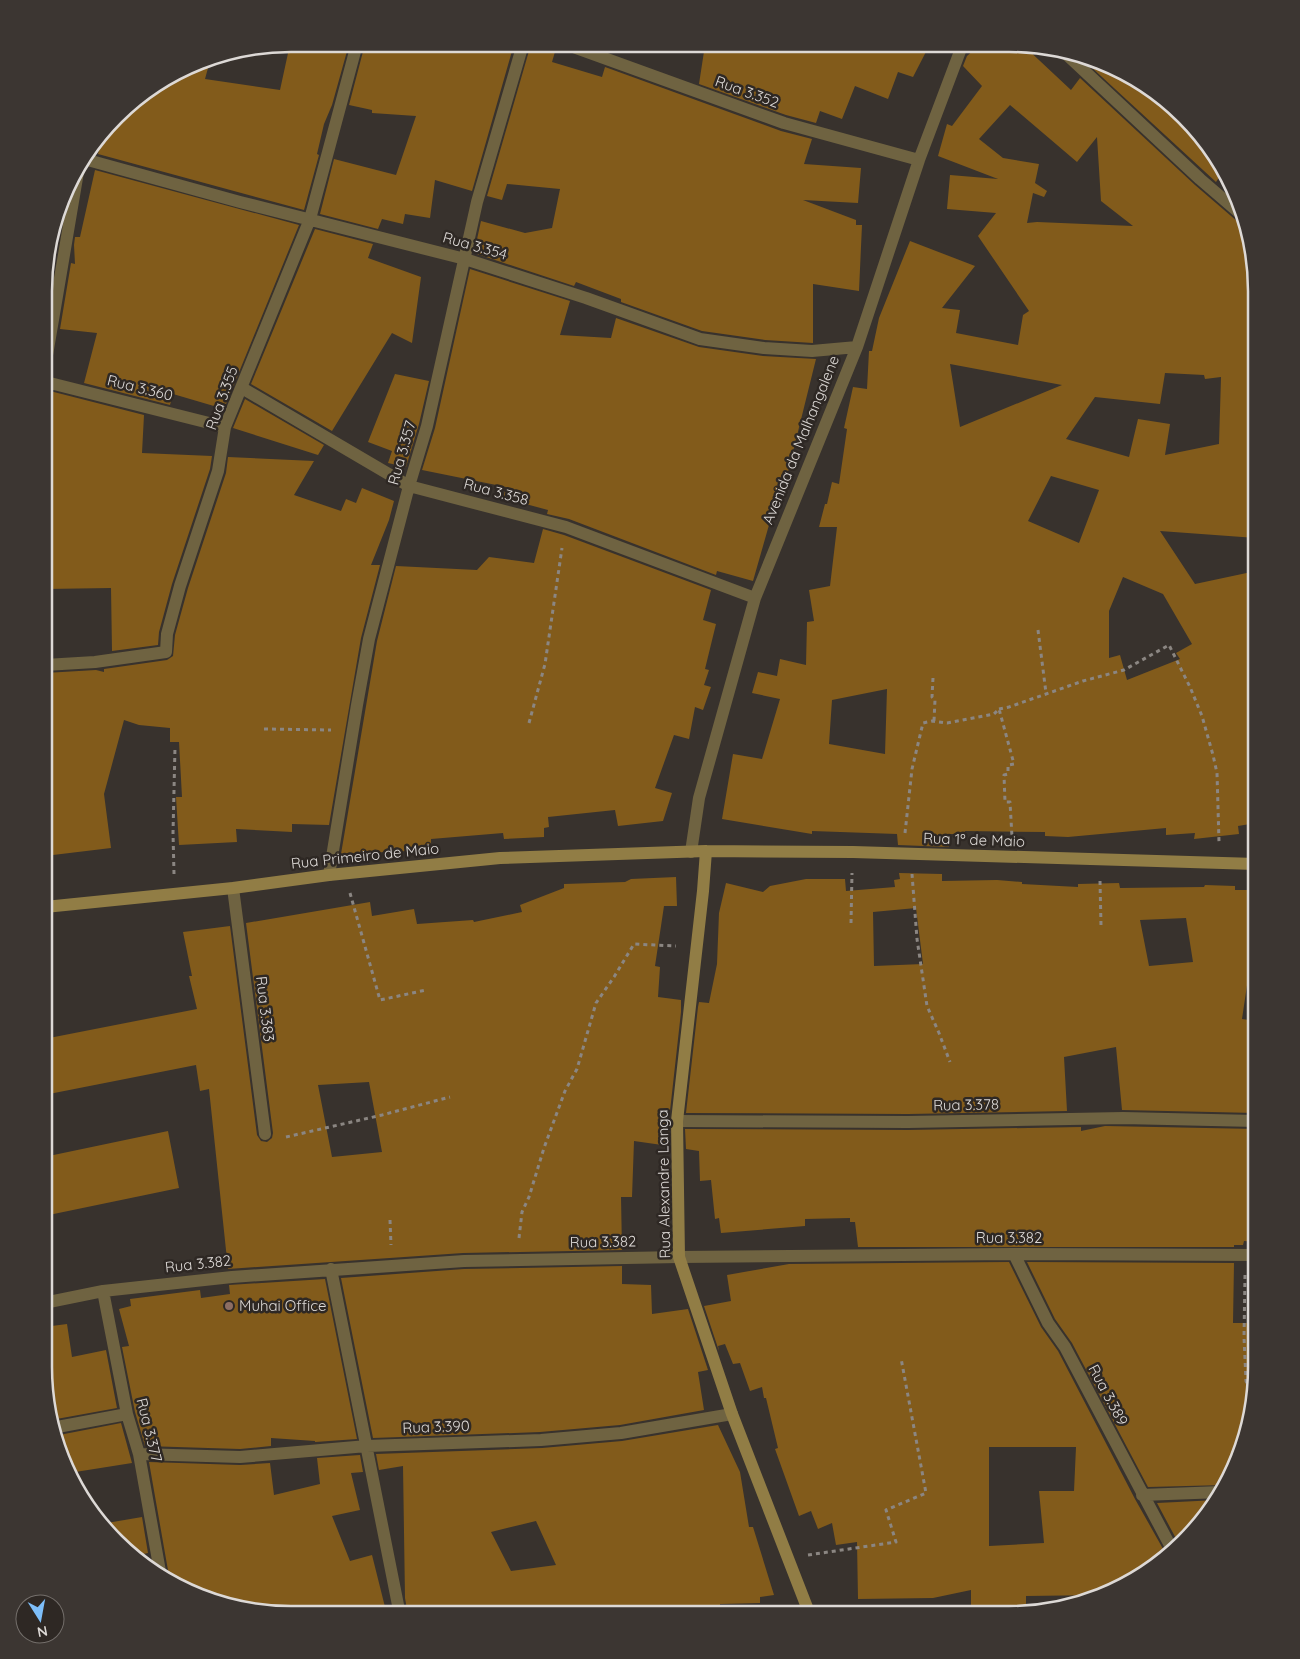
<svg xmlns="http://www.w3.org/2000/svg" width="1300" height="1659" viewBox="0 0 1300 1659" font-family="Quicksand,sans-serif">
<rect width="100%" height="100%" fill="#38322d"/>
<path fill="#825b1b" fill-rule="evenodd" d="M290,44H349L332,105L324,124L317,154L319,155L304,210L98,154L102,137L128,105L211,57L205,79L280,90Z
M365,44H514L472,191L435,180L430,218L405,214L403,224L382,219L378,229L320,214L334,159L396,175L416,116L372,113V110L349,105Z
M531,44L557,45L552,62L602,77L605,67L781,131L812,139L804,164L861,168L858,203L803,200L856,220V225H862L859,291L813,284V343L765,340L702,331L621,302V299L576,282L574,286L474,253L481,221L525,233L552,228L560,189L507,184L502,200L487,196Z
M705,45H715L929,46L913,77L898,72L888,99L855,86L842,119L820,111L816,123L786,115L699,84Z
M978,46H1024L1071,90L1080,78L1195,185L1238,222L1246,223L1248,228L1256,291V538L1160,531L1195,584L1256,571V823L1238,826L1239,834L1194,839L1195,833L1166,835V828L1068,837L1045,836V832L965,831L964,834H950L949,847L898,845L897,834L812,831V834L722,819L733,754L762,759L780,699L752,693L758,672L777,676L780,659L806,665L807,622L814,621L809,590L830,586L837,527H819L825,504H827L832,482L839,484L847,429L844,428L853,387L867,389L869,351H872L879,318L910,241L975,266L942,308L960,310L956,333L1018,345L1023,315L1029,311L978,236L996,213L947,209L950,175L998,179L938,156L947,124L952,126L982,86L963,66L967,56ZM1010,105L1077,162L1097,137L1101,201L1133,226L1037,222L1027,223L1033,193L1044,197L1047,191L1035,183L1039,164L1003,158L979,139ZM950,364L1062,385L960,427ZM1165,373L1204,375L1205,379L1221,377L1219,444L1165,455L1170,424L1138,419L1129,457L1066,439L1095,397L1160,404ZM1051,476L1099,490L1079,543L1028,521ZM1123,577L1163,594L1192,644L1176,653L1180,659L1127,680L1120,655L1109,658V611ZM887,689L885,754L829,744L832,700Z
M1092,60L1105,68H1113L1132,78L1157,101L1158,96L1195,128L1224,170L1216,182L1089,65Z
M95,170L299,225L224,409L173,394L170,405L84,383L97,333L60,329L71,263L75,264L74,245L75,237H80Z
M315,229L373,244L368,258L421,277L412,343L392,333L332,431L251,384Z
M46,258L55,260L46,313Z
M470,269L570,301L560,335L611,338L616,318L699,347L763,356L816,359L785,484L781,483L753,581L717,571L716,575L569,519L547,514L548,510L503,498L506,487L422,470L435,428Z
M395,374L429,381L419,424L406,467L388,463L392,451L368,442Z
M46,390L144,415L142,453L212,456L210,469L172,584L159,632L158,645L112,651L111,588L45,589Z
M245,399L324,445L318,455L233,428Z
M228,457L314,461L294,495L341,511L346,499L356,503L362,488L394,501L389,520L371,565H380L361,638L329,825L292,824V832L236,829L237,842L179,845L176,797H182L179,742H170V728L139,725L124,720L104,794L111,848L53,855L52,849L45,850V718L50,696L45,695V673L96,670L104,672V669L167,660L173,656L175,635L188,588L226,473Z
M543,529L564,535L711,590L703,620L716,624L705,669L709,670L704,685L711,687L703,710L695,707L689,739L674,735L655,788L672,793L663,821L618,826L615,810L548,817L549,827L544,828V837L504,839L503,833L431,839V850L341,854L377,641L396,566L477,570L489,557L534,563Z
M899,873L942,874V881L997,880L1022,882V884L1078,887V884L1119,883L1120,888L1204,887L1205,885L1235,886V890H1256V965H1250L1242,1019L1256,1021V1113L1122,1110L1116,1047L1064,1057L1067,1111L908,1114L686,1113L698,1007L699,1002L709,1003L717,964L719,913L726,883L763,892L770,886L806,879H845L846,891L895,887L894,880L900,879ZM916,908L923,964L874,966L873,912ZM1186,918L1193,962L1149,966L1140,920Z
M676,877L677,906H664L655,966L660,967L658,997L681,1000V1012L669,1120V1146L634,1141L632,1197H621L622,1250L463,1253L228,1269L209,1089L200,1091L196,1065L44,1095V1039L197,1009L189,976H192L183,932L230,926L257,1135L261,1141L267,1142L272,1138L273,1133L246,923L370,902L372,916L414,909L417,924L473,920L474,922L522,912L520,905L564,888V884L625,882L631,879ZM369,1082L382,1152L332,1157L318,1085Z
M1105,1126L1256,1129V1242L1244,1241L1243,1245H1234V1247H858L855,1222H850V1218L805,1219V1226L721,1233L719,1218L715,1219L711,1180L700,1181L699,1151L686,1149L685,1129L908,1130L1081,1127V1131Z
M168,1131L179,1188L44,1216V1157Z
M1009,1262L1041,1327L1058,1351L1135,1499L1167,1556L1132,1582L1102,1595L1026,1596V1607L971,1608V1590L933,1598L858,1599L857,1542L836,1545L832,1523L818,1529L811,1511L799,1516L775,1449L778,1448L766,1398H764L762,1387L750,1391L740,1363L733,1364L725,1344L718,1346L719,1351L704,1306L731,1301L727,1275L789,1264ZM989,1447H1076L1074,1491H1039L1044,1543L989,1546Z
M1027,1262L1234,1263L1233,1323H1256V1381L1248,1382L1252,1402L1243,1447L1225,1485L1148,1487L1072,1343L1055,1319Z
M622,1266V1284L651,1285L652,1314L688,1309L708,1370L698,1372L704,1410L620,1425L540,1432L373,1438L341,1278L464,1269Z
M325,1279L357,1439L315,1442V1441L271,1438V1446L240,1449L145,1446L135,1412L122,1347L129,1346L119,1309L131,1306L130,1299L200,1290L201,1298L230,1294L229,1285Z
M67,1324L72,1357L106,1350L117,1408L51,1420L44,1368V1327Z
M121,1423L132,1463L69,1473L54,1436Z
M718,1425L740,1472L749,1527H753L774,1595L760,1597V1603L720,1604V1614L570,1615L567,1608L517,1615H468L467,1609L433,1615H408L405,1598L403,1466L379,1470L376,1454L542,1448L622,1441ZM536,1521L556,1565L511,1571L491,1532Z
M360,1455L363,1472L351,1473L360,1510L332,1516L350,1561L372,1555L387,1615H275L212,1602L168,1581L169,1576L149,1462L240,1465L270,1463L274,1495L320,1484L317,1458Z
M1217,1500L1180,1546L1157,1503Z
M142,1517L148,1553L134,1556L105,1531L101,1524Z"/>
<g fill="none" stroke-linecap="round" stroke-linejoin="round">
<path stroke="#8b8682" stroke-width="3" stroke-dasharray="4 4" stroke-linecap="butt" d="M1038,630L1046,693
M933,678L932,697L935,700L934,721
M999,709L1009,707L1083,681L1124,670L1169,645L1190,687L1202,716L1213,755L1217,773L1219,842
M529,723L545,664L562,548
M264,729L331,730
M905,833L912,769L923,723L932,721L947,723L994,714L999,709L1014,764L1008,765V774L1004,775L1005,802H1010L1012,837
M174,874L173,833L175,747
M912,874L917,939L927,1006L939,1033L950,1062
M1100,881L1101,925
M350,893L380,1000L426,990
M851,923L852,873
M286,1137L382,1115L450,1097
M390,1220L391,1245
M519,1238L522,1212L529,1197L544,1148L565,1091L577,1069L596,1003L614,977L634,944L676,946
M1245,1275L1244,1337L1246,1381L1253,1396
M808,1555L896,1542L886,1510L926,1493L901,1358"/>
<path stroke="#6f6341" stroke-width="12" d="M568,45L784,123L919,160
M1064,52L1200,179L1243,216
M84,159L240,202L465,259L586,298L700,339L764,348L812,351L857,347
M46,361L79,166
M46,382L225,427
M242,388L409,486L566,527L755,598
M45,665L95,662L166,652L167,634L180,586L218,471L225,427L310,219L357,44
M691,852L699,798L755,598L857,347L919,160L962,46
M329,875L357,705L369,639L409,486L427,426L477,202L523,44
M233,888L265,1134
M677,1121L908,1122L1123,1118L1256,1121
M1014,1254L1048,1323L1065,1347L1173,1551
M331,1269L400,1615
M103,1291L127,1414L139,1454L161,1577
M44,1303L103,1291L232,1277L464,1261L679,1257L1014,1254L1256,1255
M52,1428L127,1414
M139,1454L240,1457L367,1446L541,1440L621,1433L732,1414
M1142,1495L1221,1492"/>
<path stroke="#917d45" stroke-width="12" d="M706,851L703,891L677,1121L679,1257L732,1414L810,1615
M45,907L233,888L329,875L500,858L706,851L853,852L1256,864"/>
</g>
<circle fill="#8d6e63" stroke="#2e2824" stroke-width="2" cx="229" cy="1306" r="5"/>
<g text-anchor="middle" stroke-width="5" stroke-linejoin="round" paint-order="stroke">
<g font-size="15" fill="#ddd9d6" stroke="#2e2824">
<text transform="translate(747 92) rotate(20)" y="5">Rua 3.352</text>
<text transform="translate(475 246) rotate(16)" y="5">Rua 3.354</text>
<text transform="translate(140 388) rotate(14)" y="5">Rua 3.360</text>
<text transform="translate(222 398) rotate(-70)" y="5">Rua 3.355</text>
<text transform="translate(801 440) rotate(-68)" y="5">Avenida da Malhangalene</text>
<text transform="translate(402 453) rotate(-74)" y="5">Rua 3.357</text>
<text transform="translate(496 492) rotate(15)" y="5">Rua 3.358</text>
<text transform="translate(974 840) rotate(2)" y="5">Rua 1º de Maio</text>
<text transform="translate(365 856) rotate(-6)" y="5">Rua Primeiro de Maio</text>
<text transform="translate(265 1009) rotate(83)" y="5">Rua 3.383</text>
<text transform="translate(966 1105) rotate(-1)" y="5">Rua 3.378</text>
<text transform="translate(664 1184) rotate(-91)" y="5">Rua Alexandre Langa</text>
<text x="1009" y="1243">Rua 3.382</text>
<text transform="translate(603 1242) rotate(-1)" y="5">Rua 3.382</text>
<text transform="translate(198 1264) rotate(-6)" y="5">Rua 3.382</text>
<text transform="translate(1108 1395) rotate(62)" y="5">Rua 3.389</text>
<text transform="translate(436 1427) rotate(-2)" y="5">Rua 3.390</text>
<text transform="translate(149 1430) rotate(76)" y="5">Rua 3.377</text>
</g>
<g font-size="15" fill="#ddd9d6" stroke="#2e2824" text-anchor="start">
<text x="239" y="1311">Muhai Office</text>
</g>
</g>
<path d="M0 0H1300V1659H0ZM291 52H1009A239 239 0 0 1 1248 291V1367A239 239 0 0 1 1009 1606H291A239 239 0 0 1 52 1367V291A239 239 0 0 1 291 52Z" fill="#3c3632" fill-rule="evenodd"/>
<path fill="none" stroke="#ddd9d6" stroke-width="2.5" d="M291 52H1009A239 239 0 0 1 1248 291V1367A239 239 0 0 1 1009 1606H291A239 239 0 0 1 52 1367V291A239 239 0 0 1 291 52Z"/>
<g transform="translate(40 1619) rotate(169)"><circle r="24" fill="#2e2824" stroke="#746f6b"/>
<path d="M0-4L9 19L0 12L-9 19Z" fill="#7dbef9"/>
<text y="-8" font-size="14" font-weight="bold" text-anchor="middle" fill="#ddd9d6">N</text>
</g>
</svg>
